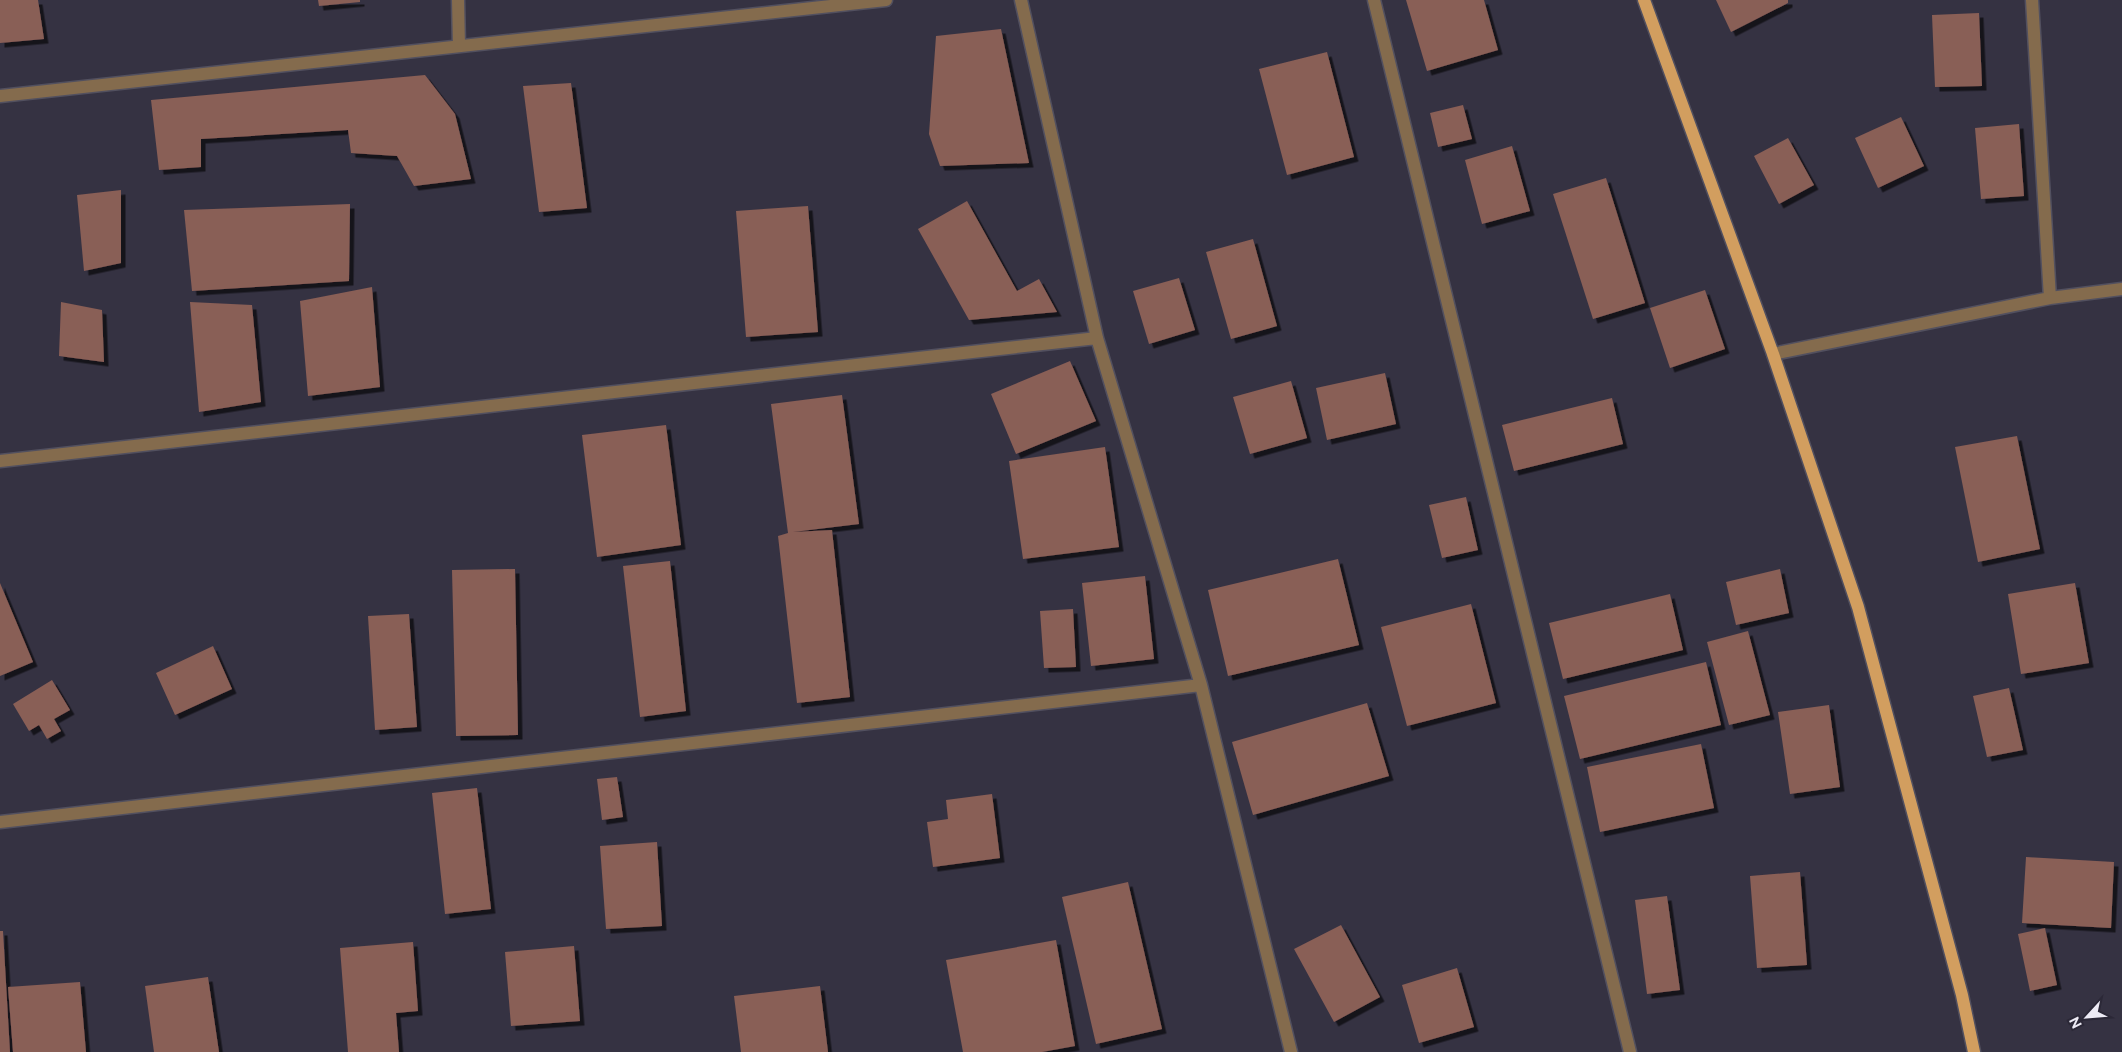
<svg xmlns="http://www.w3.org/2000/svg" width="2122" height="1052" viewBox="0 0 2122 1052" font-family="Raleway,sans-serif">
<defs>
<filter id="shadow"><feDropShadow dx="4.5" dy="4.5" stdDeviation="0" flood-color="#0009"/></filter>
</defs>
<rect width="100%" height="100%" fill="#353242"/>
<path fill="#895e56" filter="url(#shadow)" d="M0,0H38L44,39L0,43Z
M318,0H360V2L319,6Z
M1406,0H1484L1498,50L1427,71Z
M1716,0H1788V3L1731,32Z
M1979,13L1982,86L1935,87L1932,15Z
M1001,29L1029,163L940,166L929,134L936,36Z
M1327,52L1354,157L1287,175L1259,69Z
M425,75L455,114L471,179L414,186L397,156L351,153L348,130L201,139V167L159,170L151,100Z
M571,83L587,208L539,212L523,86Z
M1463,105L1472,139L1438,147L1430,113Z
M1901,117L1924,166L1878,188L1855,138Z
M2019,124L2024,196L1981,199L1975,128Z
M1788,138L1814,185L1779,204L1754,156Z
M1512,146L1530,211L1482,224L1465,160Z
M1606,178L1645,303L1593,319L1553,194Z
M121,190V263L84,271L77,195Z
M967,201L1017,291L1039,279L1057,312L969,320L918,229Z
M350,204L349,281L192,291L184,210Z
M808,206L818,332L746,337L736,211Z
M1253,239L1277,326L1231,339L1206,252Z
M1179,278L1195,330L1149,344L1133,291Z
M372,287L380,387L308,396L300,301Z
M1705,290L1725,349L1670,368L1650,308Z
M61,302L102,310L104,362L59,356Z
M190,302L252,305L261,402L199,412Z
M1070,361L1096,421L1016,454L991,394Z
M1385,373L1396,424L1327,440L1316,388Z
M1291,381L1307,438L1250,454L1233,397Z
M842,395L859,524L793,532L832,530L850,697L797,703L778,536L788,533L771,404Z
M1612,398L1623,444L1514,471L1502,425Z
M666,425L681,545L597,557L582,435Z
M2017,436L2040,549L1978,562L1955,447Z
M1105,447L1119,547L1023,559L1009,461Z
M1466,497L1478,550L1442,558L1429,505Z
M1338,559L1359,645L1228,676L1208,590Z
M670,561L686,711L640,717L623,566Z
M515,569L518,735L456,736L452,570Z
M1780,569L1789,613L1736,625L1726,582Z
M1145,576L1154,659L1091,666L1082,583Z
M0,583L33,662L0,676Z
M2075,583L2089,663L2021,674L2008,594Z
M1670,594L1683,650L1563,679L1549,623Z
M1471,604L1496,703L1407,726L1381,627Z
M1073,609L1076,667L1044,668L1040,611Z
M409,614L417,727L375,730L368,616Z
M1748,631L1770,715L1729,725L1707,642Z
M213,646L232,689L175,715L156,673Z
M1706,662L1721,725L1580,759L1564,696Z
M52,680L70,710L54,719L61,731L47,739L39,725L29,731L13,704Z
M2009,688L2023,750L1987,757L1973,696Z
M1367,703L1389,776L1253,815L1232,742Z
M1829,705L1840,787L1790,794L1778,712Z
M1701,744L1714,808L1600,832L1587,767Z
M617,777L623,817L602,820L597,779Z
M477,788L491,909L445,914L432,793Z
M992,794L1000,858L933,867L927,822L948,819L946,800Z
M657,842L662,926L606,929L600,846Z
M2026,857L2114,862L2111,928L2022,923Z
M1800,872L1807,965L1757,968L1750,876Z
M1128,882L1162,1029L1096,1044L1062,897Z
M1667,896L1680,990L1647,994L1635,900Z
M1341,925L1380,997L1334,1022L1294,949Z
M2045,928L2057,985L2030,991L2018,934Z
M0,931H3L10,1052H0Z
M1056,940L1075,1046L1042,1052H963L946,960Z
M413,942L418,1011L396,1013L399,1052H348L340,948Z
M574,946L580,1021L511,1026L505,952Z
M1457,968L1474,1027L1419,1043L1402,985Z
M208,977L219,1052H154L145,986Z
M80,982L86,1052H13L8,987Z
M820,986L828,1052H741L734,996Z"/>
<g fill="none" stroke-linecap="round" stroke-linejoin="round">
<defs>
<path id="minor" d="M458,0L459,46
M1021,0L1097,338L1201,685L1291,1052
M1374,0L1630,1052
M2032,0L2050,298
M0,96L886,0
M1773,354L2050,298L2122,289
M0,461L1097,338
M0,822L1201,685"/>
<path id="major" d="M1644,0L1773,354L1858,607L1962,995L1974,1052"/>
</defs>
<use href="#minor" stroke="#52505f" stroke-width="15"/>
<use href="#major" stroke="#52505f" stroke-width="15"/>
<use href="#minor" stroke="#846b4d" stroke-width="12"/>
<use href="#major" stroke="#d29e5f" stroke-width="12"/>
</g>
<g transform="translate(2087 1017) rotate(244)" stroke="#2b2837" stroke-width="4" paint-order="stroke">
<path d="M0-4L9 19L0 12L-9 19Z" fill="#edebf5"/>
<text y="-8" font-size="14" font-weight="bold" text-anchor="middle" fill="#edebf5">N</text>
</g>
</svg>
